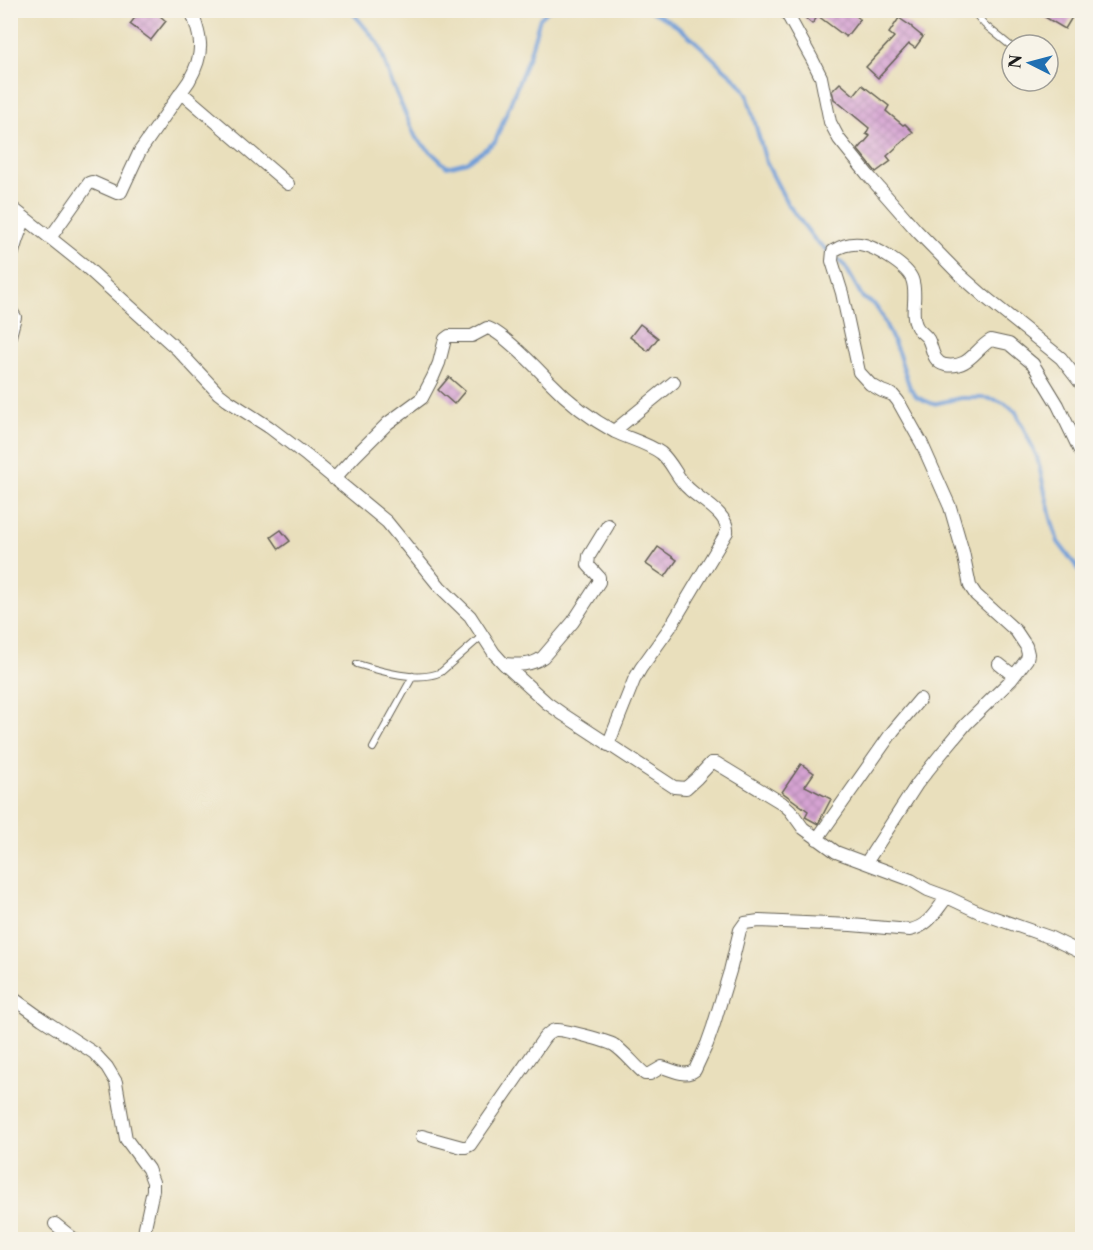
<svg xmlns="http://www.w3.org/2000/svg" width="1093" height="1250" viewBox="0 0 1093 1250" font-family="'Libre Caslon Text',serif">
<defs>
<pattern id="building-cross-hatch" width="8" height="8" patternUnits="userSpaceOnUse" patternTransform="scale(1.5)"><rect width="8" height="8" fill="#d5a3d2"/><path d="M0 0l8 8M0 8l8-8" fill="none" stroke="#b68cb4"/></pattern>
</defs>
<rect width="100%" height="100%" fill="#f7f3e8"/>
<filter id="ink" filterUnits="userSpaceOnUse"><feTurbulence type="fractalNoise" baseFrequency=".0167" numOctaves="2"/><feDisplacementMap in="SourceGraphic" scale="12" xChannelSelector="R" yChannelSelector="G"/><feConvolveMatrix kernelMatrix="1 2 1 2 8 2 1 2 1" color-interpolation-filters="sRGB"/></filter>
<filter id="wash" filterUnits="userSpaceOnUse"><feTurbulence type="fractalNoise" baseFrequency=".008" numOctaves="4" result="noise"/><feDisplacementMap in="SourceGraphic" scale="24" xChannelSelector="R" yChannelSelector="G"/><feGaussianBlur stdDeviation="1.35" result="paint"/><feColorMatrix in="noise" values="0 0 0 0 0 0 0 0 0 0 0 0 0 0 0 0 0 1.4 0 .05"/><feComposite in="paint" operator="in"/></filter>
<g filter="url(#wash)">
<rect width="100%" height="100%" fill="#e9dfbc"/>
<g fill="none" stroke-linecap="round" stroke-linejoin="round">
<path stroke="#6f9dd7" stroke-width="4" d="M349,10L353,13L379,44L391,81L416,138L447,167L467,162L495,142L529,56L540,18L549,10
M648,10C677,22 700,45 722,67C731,75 741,82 747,94L766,162L787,203L815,240L830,253
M836,258L845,266L863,298L874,304L881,314L898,352L910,388L917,397L933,404L961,398H984L997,400L1008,405L1016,412L1037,457L1051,518L1058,542L1082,574"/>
</g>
<g id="blocks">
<path fill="url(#building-cross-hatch)" d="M141,10H153L166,21L151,40L130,24Z
M810,10H849L860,19L846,37L818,16L812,24L804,17Z
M1033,10H1068L1074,14L1065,29Z
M899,18L912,27V28L923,37L915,48L909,44L878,78L866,67L894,37L889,33Z
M840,83L854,95L862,85L889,106L886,111L903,125L905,124L913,132L887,156L891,161L876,172L858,150L870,136L866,134L869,128L834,99L832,91Z
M640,324L658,338L648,351L630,337Z
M449,377L465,391L454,404L438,390Z
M281,530L290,541L279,549L271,537Z
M658,547L677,560L665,577L646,564Z
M801,764L814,773L805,786L831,799L818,824L805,817L808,811L782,792Z"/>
</g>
</g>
<g filter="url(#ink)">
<use href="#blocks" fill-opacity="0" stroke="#646054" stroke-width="1.5"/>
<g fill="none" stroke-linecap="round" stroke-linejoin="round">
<defs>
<path id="service" d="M972,10L985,25L1012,47
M357,664C380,671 419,683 441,672L482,636
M373,748L413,676"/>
<path id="minor" d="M785,10L812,59L821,77L830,122L839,139L868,175L917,231L959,274L985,297L1061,358L1082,385
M181,92L288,184
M10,206L84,265L177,349L218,393L227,400L269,427L307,456L387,522L440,587L470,616L494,653L504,664L547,703L564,715L674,787L686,788L697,778L711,763H716L782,803L790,810L803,828L836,852L911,880L928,890L947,897L981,913L1049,937L1082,953
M50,238L89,183L92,182L117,193L121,192L140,151L189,81C205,53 202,39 191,10
M10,262L17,239L25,218
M10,309L15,317L10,336
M614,431L674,382
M334,479L355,456L388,423L422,398L433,377L439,363L445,339L449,336H472L487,328C500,330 539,370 549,381C568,401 591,419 615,432C630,439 647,443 661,453C673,463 677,479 689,489C700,500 729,514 727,532L671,626L641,668L634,680L608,745
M504,664C518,665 531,666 543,657L573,622L599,582V577L588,565L589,556L608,525
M999,664L1014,676
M817,839L893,731L920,699
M866,863L917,784L941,754L966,724L1011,680L1027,659L1028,654L1026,646L1016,631L976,595L970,586L963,552L950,507L922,444L898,401L893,395L882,391L870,384L859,372L842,293L832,261L833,251C841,246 850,243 860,244C874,246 907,266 912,279C918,294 910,312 916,325C918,331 925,334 928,339C933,348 932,362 945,365C969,369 975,349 991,340L1009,344L1033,364L1058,405L1082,455
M10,996L42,1019L94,1053L107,1067L116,1082L126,1139L148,1169L153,1182V1190L145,1227L144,1240
M422,1136L462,1147H466L470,1145L544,1038C547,1035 550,1031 555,1030C563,1029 607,1041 614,1045C625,1052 634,1065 645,1074H650L662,1067C673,1070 685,1078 695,1070L707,1044L713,1027L730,971L740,930L745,923L759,921L851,925L910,930C929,926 935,912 947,897
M55,1224L75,1240"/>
</defs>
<use href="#service" stroke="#646054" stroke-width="8"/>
<use href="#minor" stroke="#646054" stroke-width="14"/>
<use href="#service" stroke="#fff" stroke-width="6"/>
<use href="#minor" stroke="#fff" stroke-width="12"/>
</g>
</g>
<rect width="1093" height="1250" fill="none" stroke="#f7f3e8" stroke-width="36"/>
<g transform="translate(1030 63) rotate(276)"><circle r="28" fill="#f7f3e8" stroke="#9f9d96" stroke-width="1.5"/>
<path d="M0-4.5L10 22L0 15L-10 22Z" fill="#1f6fb2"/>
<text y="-9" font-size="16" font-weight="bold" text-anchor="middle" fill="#1c1c1c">N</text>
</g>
</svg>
